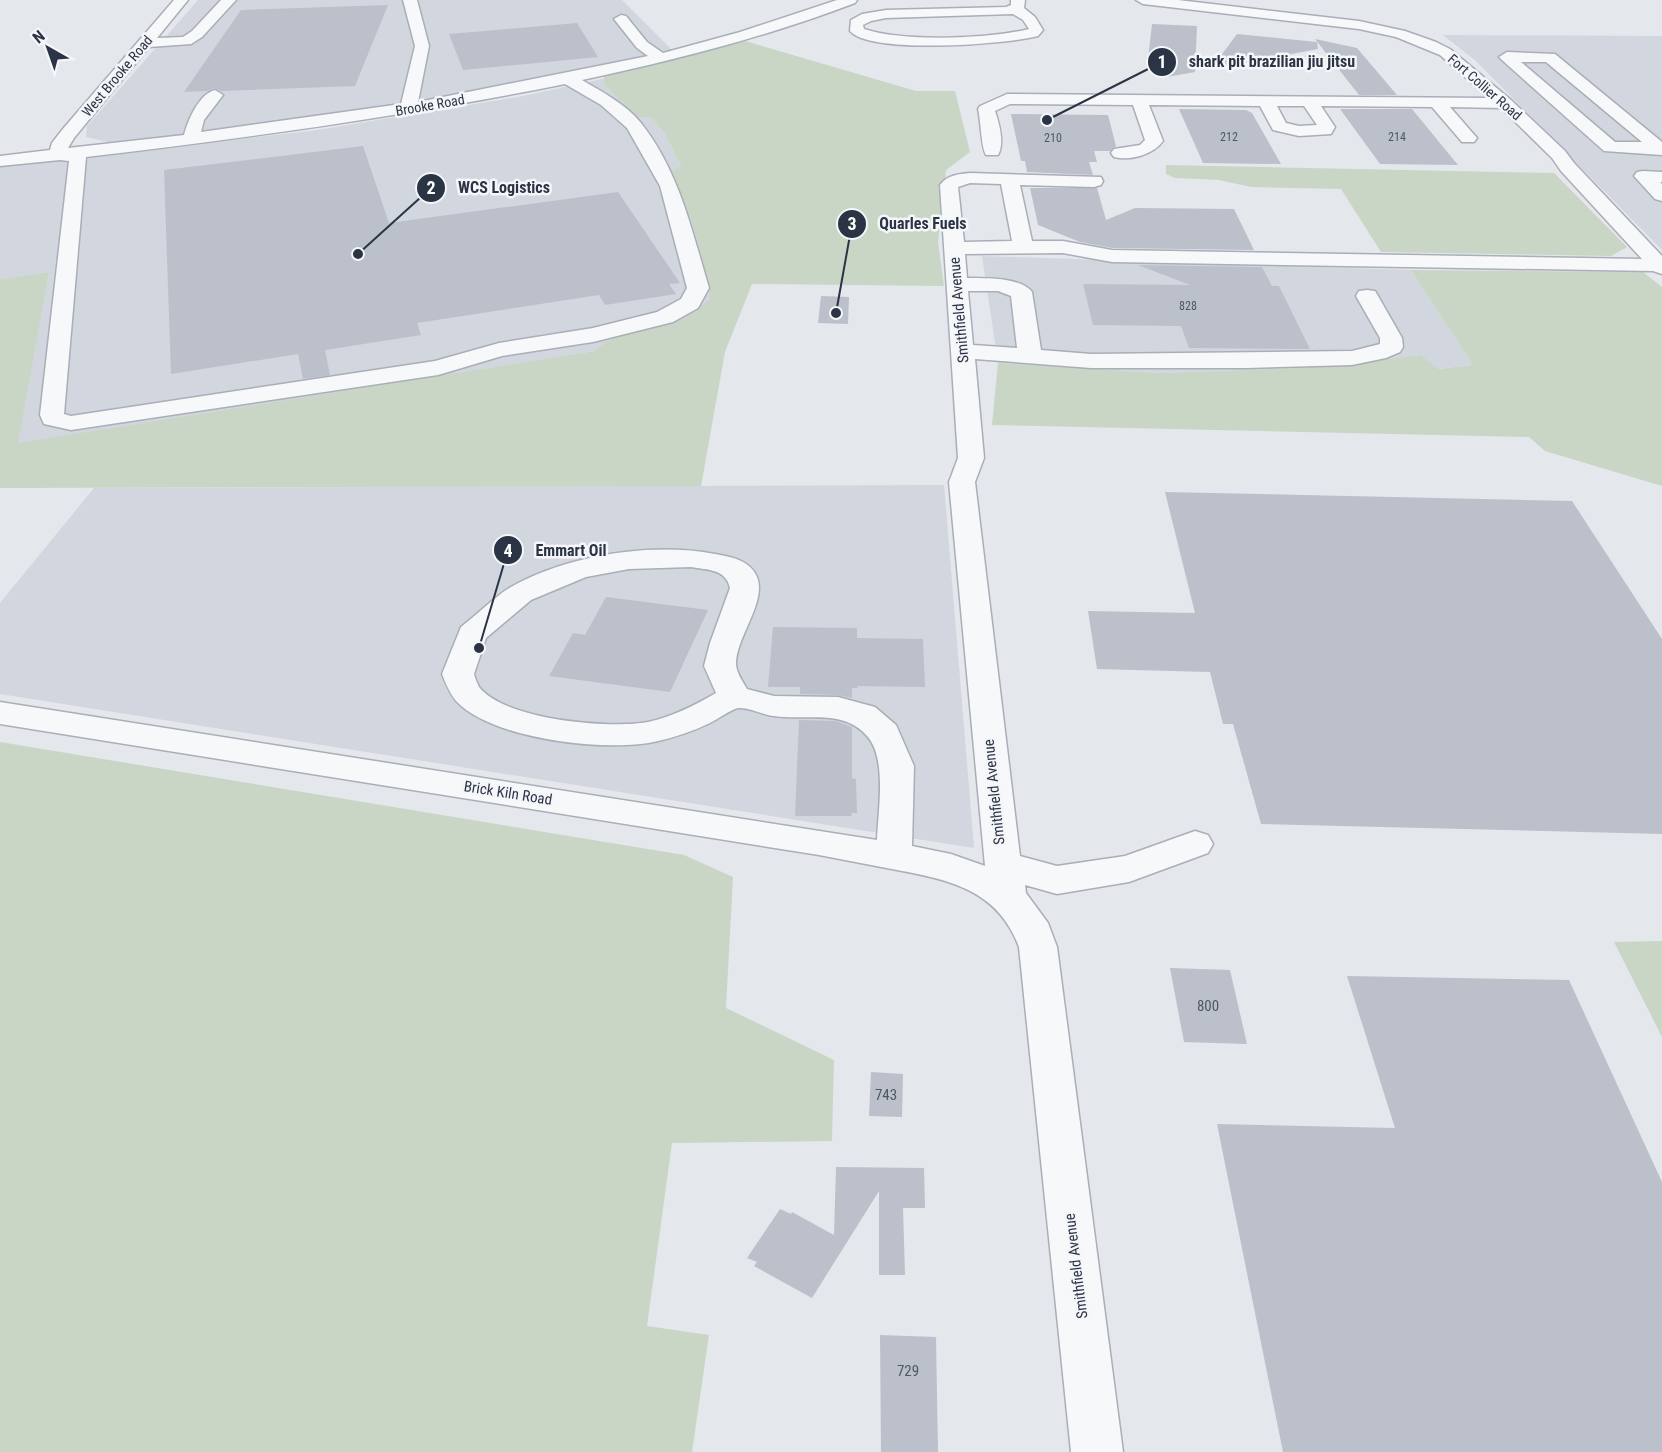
<svg xmlns="http://www.w3.org/2000/svg" width="1662" height="1452" viewBox="0 0 1662 1452" font-family="'Roboto Condensed',sans-serif">
<rect width="100%" height="100%" fill="#e4e7ec"/>
<path fill="#d2d6de" d="M198,0H622L672,50L455,99L130,143H112L86,137L87,126Z
M1443,35L1662,36V250L1476,61Z
M611,77L664,132L714,237L726,306L595,351L17,444L49,272L0,279V165L311,131L523,96Z
M982,256L1411,270L1473,365L1437,369L1421,355L1301,368L1160,373L998,363Z
M944,485L974,848L0,694V603L94,488Z"/>
<path fill="#c9d6c5" d="M745,41L916,91H955L970,152L946,170L938,242L944,286L752,284L725,352L701,486L0,488V279L49,272L18,443L595,351L607,341L696,311L710,299C703,251 692,214 669,171L681,167L664,132L650,117H637L604,84V76Z
M1166,165L1554,173L1627,247L1611,256L1381,252L1341,189L1251,187L1219,180L1175,178L1166,174Z
M1411,270L1643,272L1662,287V486L1545,451L1529,437L992,425L998,363L1160,373L1301,368L1421,355L1438,369L1473,365Z
M0,742L684,855L733,877L726,1008L834,1060L832,1141L672,1143L647,1326L709,1335L692,1452H0Z
M1662,941V1037L1614,942Z"/>
<path fill="#bbc0ca" d="M388,5L355,86L221,91L214,88L207,91L184,92L241,10Z
M577,23L598,57L463,70L449,34Z
M1152,24L1197,26L1195,72L1167,77L1147,68Z
M1237,34L1317,42L1318,49L1211,69Z
M1315,39L1357,48L1397,95H1359Z
M1179,109L1246,110L1252,113L1281,164L1203,163Z
M1340,109H1412L1458,165L1380,164Z
M1011,114L1108,115L1116,146L1110,151H1094L1097,162H1089L1093,175L1027,172L1025,161H1021Z
M363,146L389,223L618,192L680,283L669,284L676,294L605,305L599,295L417,323L421,335L325,350L330,375L303,379L298,354L171,374L164,170Z
M1030,188H1097L1106,220L1135,208L1234,209L1254,250L1112,248L1080,242L1038,225Z
M1138,265L1262,267L1272,286H1279L1310,349L1189,348L1181,326L1093,325L1083,284L1190,285Z
M821,296L849,297L848,324L818,323Z
M1165,492L1572,501L1662,639V834L1261,824L1233,724H1223L1210,672L1097,669L1088,611L1195,613Z
M606,597L708,610L670,692L549,676L573,633L585,635Z
M773,627L857,628V638L923,639L925,687L857,686L858,688H852V698L838,695L800,694V687H768Z
M799,720L836,721L852,727V778L856,779L857,813H851L852,816H795Z
M1170,968L1230,970L1247,1044L1184,1042Z
M1347,976L1569,980L1662,1182V1452H1283L1217,1124L1395,1128Z
M871,1072L903,1074L902,1117L869,1116Z
M836,1167L924,1168L925,1208H903L905,1275H879V1191L812,1298L754,1266L757,1262L747,1258L780,1209L791,1214L792,1212L834,1235Z
M880,1335L936,1337L938,1452H881Z"/>
<g fill="none" stroke-linecap="round" stroke-linejoin="round">
<defs>
<path id="minor" d="M174,0H188L157,38L183,37L192,31L221,0H236L202,37L191,44L149,47L74,138L68,148L184,135C188,120 199,94 215,90L223,95L204,120L201,132L401,104L415,46L403,0H417L429,46L418,102L648,56L637,48L614,19L621,15L626,16L647,42L663,53L740,32L837,0H857L855,3C766,37 675,60 582,80C602,92 626,104 641,123C679,171 692,231 709,288L698,308L673,322L593,342L502,356L438,375L71,430L44,424L40,415L69,161L60,160L0,166V156L50,150L52,143L62,130ZM565,84L601,105L627,128L660,186L687,288L681,299L657,312L593,328L499,343L435,361L71,416L64,414L86,157C247,138 406,116 565,84Z
M1011,0H1025L1024,8L1035,17L1043,30L1038,36C1007,44 871,55 850,31L851,20L862,14L886,10L1006,7L1011,5ZM1013,14L1023,20L1029,29C988,39 903,42 864,29L863,25L871,21L886,18Z
M1136,0H1178L1359,21L1405,31L1436,42L1450,49L1511,100L1565,151L1574,163L1662,256V274L1653,271L1112,262L1063,253L965,254L967,278C984,278 1021,277 1032,292L1041,350L1091,354L1352,351L1380,344V338L1356,296L1359,291L1367,290L1375,291L1378,296L1402,338L1403,347L1400,352L1386,358L1352,365L1247,368H1091L975,359L984,458L975,482L1020,856L1057,866L1125,856L1195,831L1208,835L1213,844L1208,853L1129,882L1057,894L1025,885L1026,893L1048,923L1057,947L1123,1452H1071L1019,947C998,890 950,880 897,870C871,865 845,860 819,855L0,724V702L877,840C878,811 887,760 868,737C844,708 807,721 774,716C763,715 749,707 738,708C730,710 718,719 710,723C693,731 676,737 658,741C609,753 494,740 457,702C450,694 446,684 442,674L461,627C477,615 493,598 511,587C568,555 652,542 715,554C731,557 750,560 757,577C767,602 736,637 736,664C736,672 743,682 747,689L774,696L838,697L875,707L896,725L914,766L912,846L951,854L985,866L949,482L958,458L940,185C947,175 959,174 970,173L1101,177L1103,181L1101,185L1094,187L1020,185L1032,241H1063L1112,250L1642,259L1561,171L1552,158L1501,108L1450,107L1477,138L1474,142H1462L1432,107L1321,106L1335,127L1331,134L1299,136L1273,130L1260,106L1149,105L1163,141C1153,155 1130,161 1114,157L1111,153L1114,149L1140,145L1145,140L1133,105L1010,104L995,111C999,123 1005,143 998,155H986C981,147 981,121 978,109L980,106L1007,94L1489,98L1440,55L1396,37L1359,29L1143,4ZM1277,106H1304L1317,125L1299,126L1286,123ZM970,183L1001,184L1012,241L964,242L958,187ZM968,291H998L1011,296L1017,348L973,345ZM691,567C708,570 726,569 730,588L710,643L704,666L716,693C695,705 672,717 648,722C609,729 505,720 479,687C477,683 475,678 474,674L486,638L531,600L586,577L629,569Z
M1507,52L1555,54L1662,142V155L1604,151L1502,60L1499,57ZM1521,62H1546L1642,142H1615Z
M1643,171L1662,172V182H1660L1662,184V201L1655,199L1634,176L1637,172Z"/>
</defs>
<use href="#minor" stroke="#a9aeb7" stroke-width="3"/>
<use href="#minor" fill="#f7f8fa" fill-rule="evenodd"/>
</g>
<g text-anchor="middle" stroke-width="5" stroke-linejoin="round" paint-order="stroke">
<g font-size="12" fill="#4f5766">
<text x="1229" y="141">212</text>
<text x="1397" y="141">214</text>
<text x="1053" y="142">210</text>
<text x="1188" y="310">828</text>
</g>
<g font-size="14" fill="#2b3445" stroke="#f4f6f9">
<text transform="translate(117 76) rotate(-50)" y="5">West Brooke Road</text>
<text transform="translate(1485 87) rotate(41)" y="5">Fort Collier Road</text>
<text transform="translate(430 105) rotate(-10)" y="5">Brooke Road</text>
</g>
<g font-size="15" fill="#2b3445" stroke="#f4f6f9">
<text transform="translate(959 310) rotate(-95)" y="5">Smithfield Avenue</text>
<text transform="translate(994 792) rotate(-96)" y="5">Smithfield Avenue</text>
<text transform="translate(508 793) rotate(9)" y="5">Brick Kiln Road</text>
<text transform="translate(1076 1266) rotate(-97)" y="5">Smithfield Avenue</text>
</g>
<g font-size="15" fill="#4f5766">
<text x="1208" y="1011">800</text>
<text x="886" y="1100">743</text>
<text x="908" y="1376">729</text>
</g>
</g>
<path fill="none" stroke="#2b3445" stroke-width="2" d="M1047 120L1162 62M358 254L431 188M836 313L852 224M479 648L508 550"/>
<g fill="#2b3445" stroke="#f4f6f9" stroke-width="2">
<circle cx="1047" cy="120" r="6"/>
<circle cx="358" cy="254" r="6"/>
<circle cx="836" cy="313" r="6"/>
<circle cx="479" cy="648" r="6"/>
<circle cx="1162" cy="62" r="15"/>
<circle cx="431" cy="188" r="15"/>
<circle cx="852" cy="224" r="15"/>
<circle cx="508" cy="550" r="15"/>
</g>
<g font-size="18" text-anchor="middle" font-weight="bold" fill="#fff">
<text x="1162" y="68">1</text>
<text x="431" y="194">2</text>
<text x="852" y="230">3</text>
<text x="508" y="557">4</text>
</g>
<g font-size="16" text-anchor="middle" font-weight="bold" fill="#2b3445" stroke="#f4f6f9" stroke-width="5" stroke-linejoin="round" paint-order="stroke">
<text x="1272" y="67">shark pit brazilian jiu jitsu</text>
<text x="504" y="193">WCS Logistics</text>
<text x="923" y="229">Quarles Fuels</text>
<text x="571" y="556">Emmart Oil</text>
</g>
<g transform="translate(48 48) rotate(320)" stroke="#f4f6f9" stroke-width="4.5" paint-order="stroke">
<path d="M0-4.5L10 22L0 15L-10 22Z" fill="#2b3445"/>
<text y="-9" font-size="16" font-weight="bold" text-anchor="middle" fill="#2b3445">N</text>
</g>
</svg>
